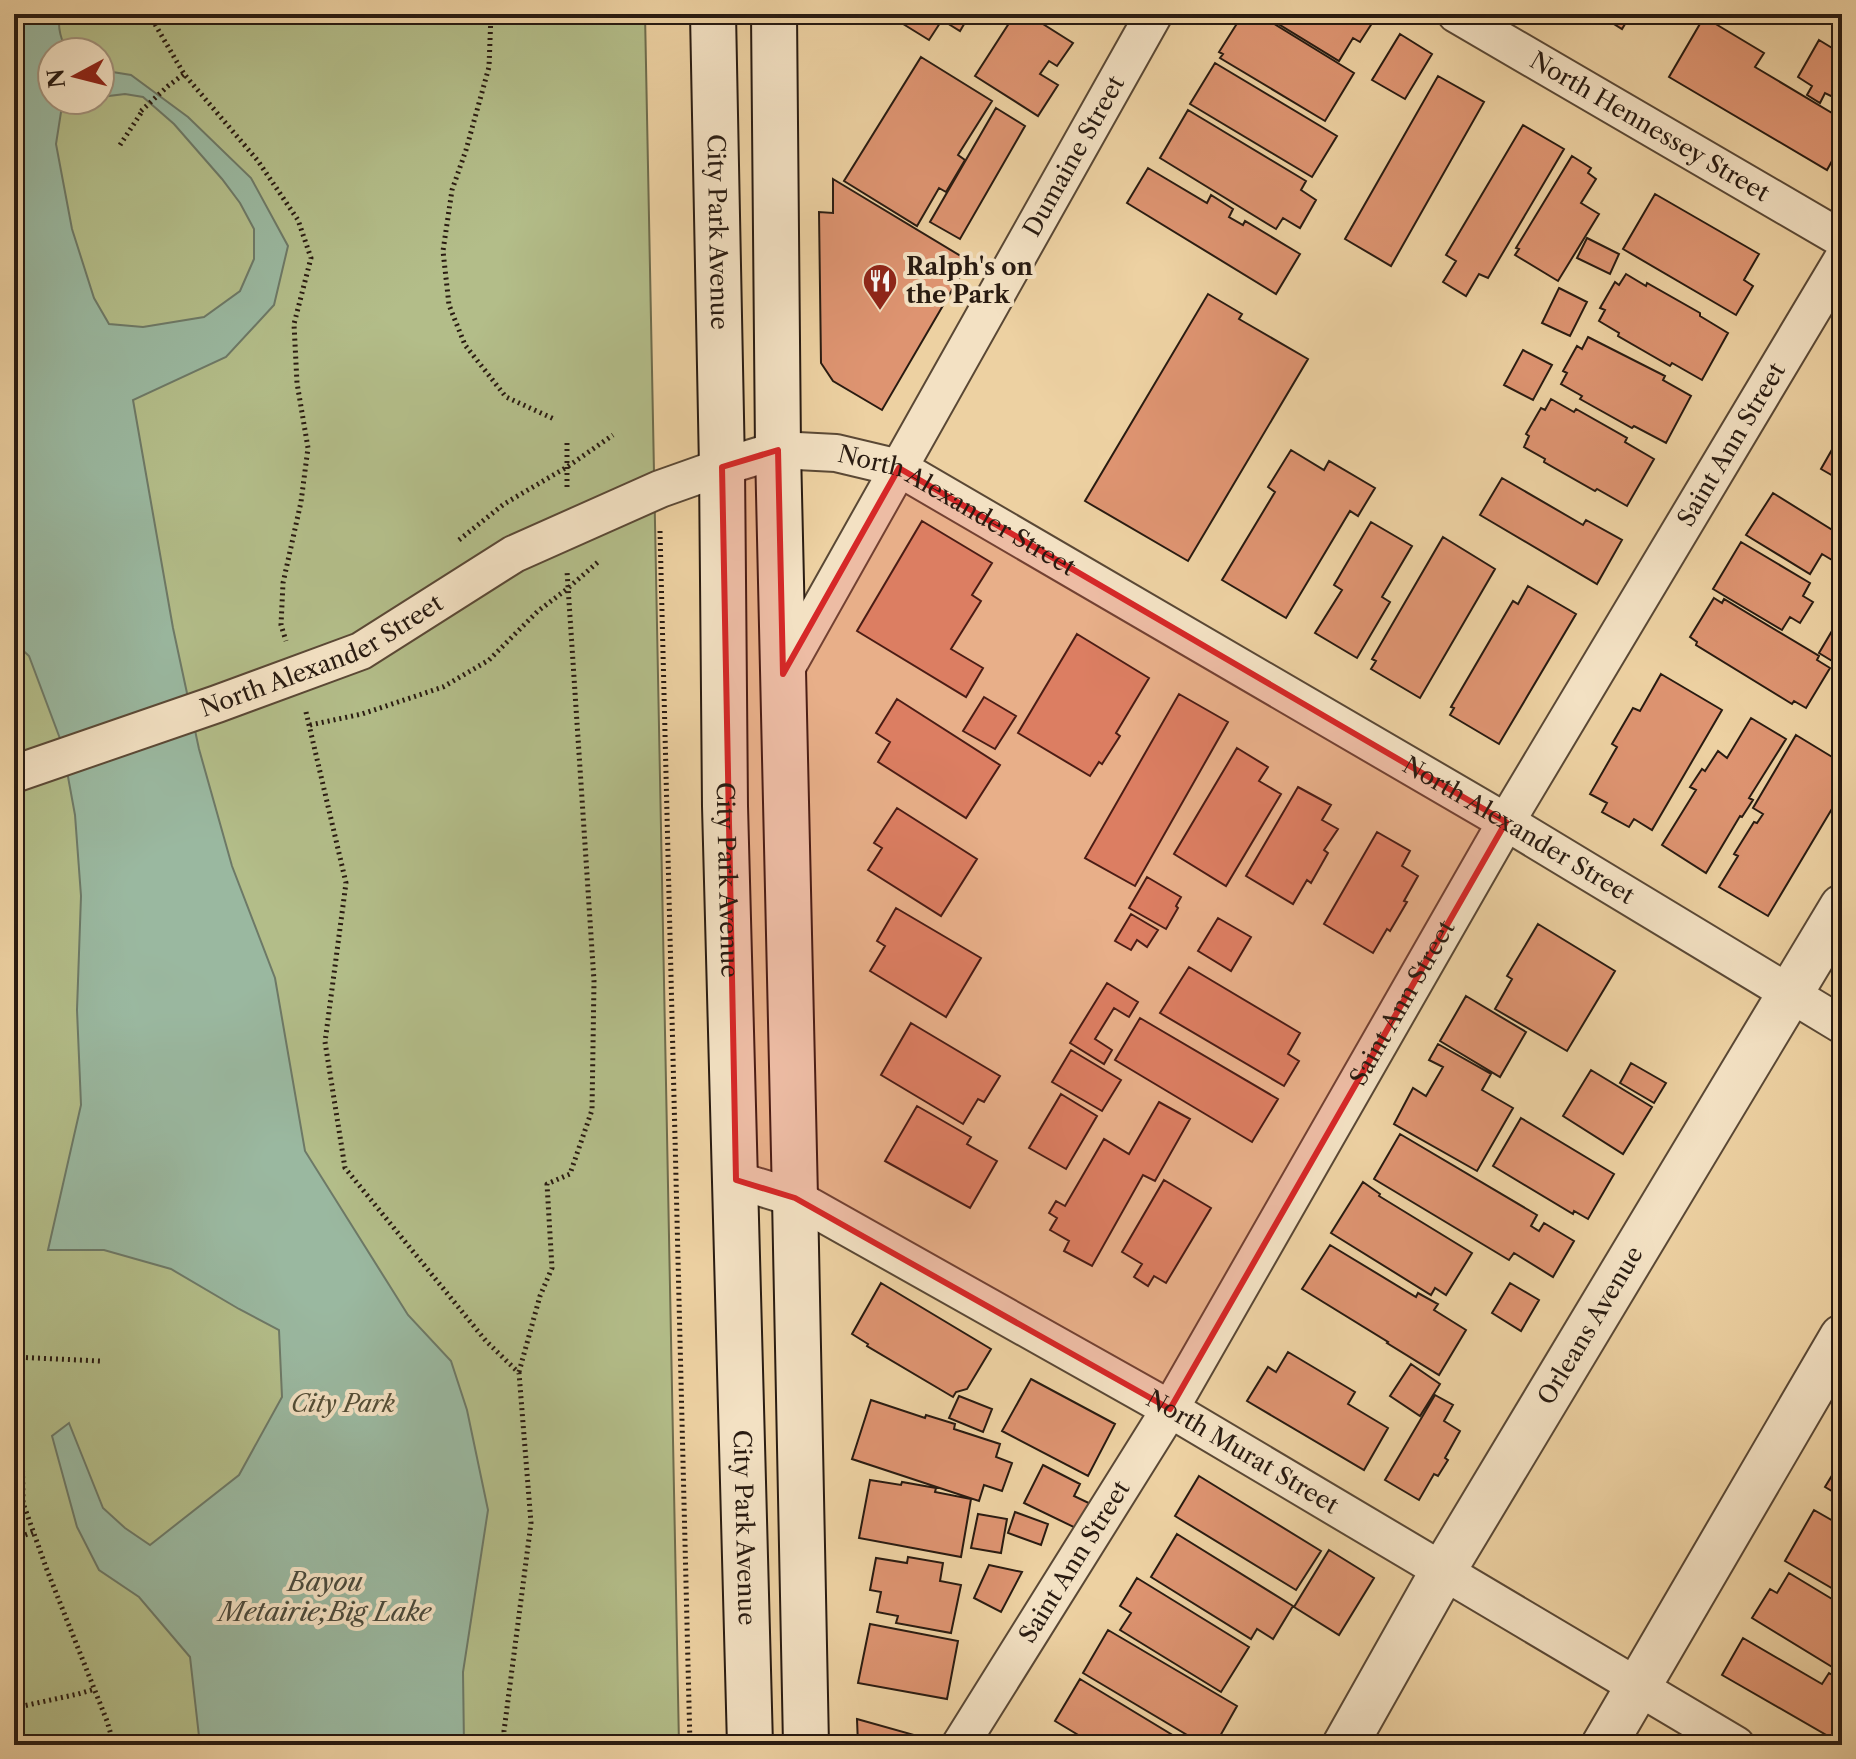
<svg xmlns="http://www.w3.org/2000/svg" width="1856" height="1759" viewBox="0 0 1856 1759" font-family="'Libre Caslon Text',serif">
<rect width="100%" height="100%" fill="#edd1a2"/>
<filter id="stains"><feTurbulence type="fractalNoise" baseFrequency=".0025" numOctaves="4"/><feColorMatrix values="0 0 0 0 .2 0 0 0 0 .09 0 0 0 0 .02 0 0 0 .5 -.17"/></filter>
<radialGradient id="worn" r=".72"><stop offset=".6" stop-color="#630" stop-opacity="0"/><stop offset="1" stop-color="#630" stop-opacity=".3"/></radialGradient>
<path fill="#b3bd89" stroke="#6e6c4d" stroke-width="2" fill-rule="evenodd" d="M14,14H645L679,1745H14ZM52,52H100V100H52Z"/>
<path fill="#9ab8a0" stroke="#6d7967" stroke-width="2" d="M14,14H60C57,27 61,42 69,52H52V100H81L75,101L61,112L56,144L72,229L94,298L109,324L143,327L204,317L240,291L254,259V229L240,203L222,179L174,124L143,97L125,94L100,97V70L131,75L188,117L251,178L288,246L274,305L226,357L133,400L173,628L199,749L232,866L275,978L305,1151L408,1315L451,1361L467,1410L488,1510L463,1672L464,1745H200L190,1657L139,1597L99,1570L77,1527L52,1436L69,1423L103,1508L125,1528L150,1545L239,1475L282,1397L279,1330L239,1309L171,1269L104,1250H48L81,1105L77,1010L81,896L75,815L62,744L29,656L14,642Z"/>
<path fill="#de9471" stroke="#291b11" stroke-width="2" d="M887,14H970L960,31L942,20L929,40Z
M1015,14H1027L1073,43L1057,66L1049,61L1040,74L1058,85L1038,116L975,76Z
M1243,14H1258L1354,73L1325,121L1220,58L1223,54L1219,52Z
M1262,14H1371L1376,17L1360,42L1353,38L1339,61Z
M1598,14H1631L1622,29Z
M1815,14H1842V30Z
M1704,17L1764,53L1755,67L1842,119V143L1827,170L1669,77Z
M1400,34L1432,54L1405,99L1372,80Z
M1819,40L1842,54V90L1837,99L1825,93L1820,103L1807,95L1812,86L1798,77Z
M921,57L992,101L958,155L965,160L946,192L939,188L917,226L844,181Z
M1215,63L1337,136L1312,177L1190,104Z
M1438,76L1484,102L1391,266L1345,239Z
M996,108L1025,126L960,239L930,222Z
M1188,110L1306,181L1301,190L1316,200L1300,228L1283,218L1276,229L1160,158Z
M1523,125L1564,149L1488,278L1479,274L1466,296L1443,282L1456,261L1446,255Z
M1572,156L1591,168L1588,173L1596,179L1581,203L1599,214L1558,281L1515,255L1519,249L1516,248Z
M1148,168L1207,203L1211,195L1233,209L1229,217L1243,225L1245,221L1300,254L1276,294L1127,203Z
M833,179L969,261L882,410L833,381L821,363L819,212L833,213Z
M1655,194L1759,254L1744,280L1753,286L1736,315L1623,249Z
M1587,238L1619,254L1610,274L1577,258Z
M1626,274L1646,286L1647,283L1700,313V316L1728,333L1702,380L1672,363L1670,366L1618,336L1619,333L1599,321L1605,310L1600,308L1615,282L1619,285Z
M1559,288L1587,302L1570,336L1542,323Z
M1208,294L1242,314L1239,319L1308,359L1188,561L1085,501Z
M1588,337L1665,376L1663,380L1691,396L1666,443L1634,426L1632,428L1580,399L1582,396L1561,384L1567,373L1563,371L1577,346L1582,349Z
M1523,350L1552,365L1533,400L1504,385Z
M1551,399L1574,412L1576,409L1627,438L1625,442L1654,459L1627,506L1597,489L1595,491L1544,462L1545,459L1524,447L1529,436L1526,434L1541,408L1545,410Z
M1842,432V481L1821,469Z
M1291,450L1324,470L1329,461L1375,488L1358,516L1350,511L1286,618L1222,580L1275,492L1268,487Z
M1502,478L1583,525L1586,520L1622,540L1597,584L1480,515Z
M1773,493L1842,536V544L1832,560L1822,554L1810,574L1746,535Z
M922,521L992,563L972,595L981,601L951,649L983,668L966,697L857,631Z
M1371,522L1412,546L1382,597L1390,602L1357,658L1315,633L1342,590L1334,585Z
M1443,537L1495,569L1420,698L1371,669L1376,661L1372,659Z
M1741,542L1810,583L1803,596L1813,602L1800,623L1790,617L1782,630L1713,589Z
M1528,586L1576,614L1499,744L1450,715L1454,708L1451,707L1513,601L1518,604Z
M1714,598L1722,603L1724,599L1819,656L1817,660L1830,668L1806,708L1794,701L1792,704L1696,645L1697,642L1690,637Z
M1842,614V667L1819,653Z
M1077,634L1149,678L1116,733L1120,736L1102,764L1099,762L1090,776L1018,733Z
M1661,674L1722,710L1652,830L1634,819L1629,827L1602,812L1607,803L1590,794L1617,747L1612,744L1633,708L1640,711Z
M1179,694L1228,722L1135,886L1085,858Z
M984,697L1016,716L995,749L963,731Z
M897,699L1000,765L966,818L878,762L890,742L876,733Z
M1751,718L1786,739L1749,798L1753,800L1742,817L1740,816L1706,873L1662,845L1696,790L1690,787L1702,769L1705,771L1718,751L1727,758Z
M1796,735L1842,763V792L1768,916L1719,887L1738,856L1734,854L1754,822L1757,823L1763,814L1753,808Z
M1237,748L1268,767L1259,781L1281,794L1226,886L1174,854Z
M1298,787L1331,805L1322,820L1338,829L1324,850L1328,853L1311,883L1307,880L1293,904L1246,876Z
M897,808L977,859L941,916L868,870L882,848L874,843Z
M1377,832L1410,851L1402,866L1418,876L1404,901L1407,902L1390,931L1387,929L1373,953L1324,924Z
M1147,877L1181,897L1176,906L1178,908L1166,929L1129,908Z
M896,908L981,958L946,1017L870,971L885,946L877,941Z
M1131,914L1158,930L1147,947L1137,940L1131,950L1115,941Z
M1218,918L1251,937L1231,971L1198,951Z
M1538,924L1615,971L1567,1051L1495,1009L1512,979L1507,976Z
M1189,967L1300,1033L1288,1054L1299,1061L1284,1086L1160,1013Z
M1107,983L1138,1002L1129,1017L1114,1008L1095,1039L1112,1050L1104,1064L1070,1043Z
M1466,996L1526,1032L1500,1077L1440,1041Z
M1140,1018L1278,1099L1252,1142L1115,1060Z
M911,1023L1000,1076L984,1102L978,1099L963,1124L881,1075Z
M1438,1044L1491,1074L1482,1090L1513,1108L1477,1171L1394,1124L1413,1088L1426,1096L1443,1067L1429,1060Z
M1071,1050L1121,1080L1102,1111L1052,1082Z
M1631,1063L1666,1083L1654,1103L1620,1083Z
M1591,1070L1652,1107L1623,1154L1563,1116Z
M1061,1094L1097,1116L1066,1169L1029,1148Z
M1159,1102L1190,1119L1155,1181L1143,1175L1092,1266L1064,1251L1069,1241L1050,1230L1057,1218L1049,1213L1056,1201L1065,1206L1104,1139L1129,1154Z
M917,1106L971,1137L967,1144L997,1161L970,1208L885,1161Z
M1521,1118L1614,1174L1588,1219L1574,1211L1573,1214L1493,1166Z
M1400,1134L1537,1215L1531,1226L1539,1231L1544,1223L1574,1241L1553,1277L1514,1253L1509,1260L1374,1179Z
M1164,1180L1211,1208L1166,1283L1154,1276L1148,1286L1134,1277L1142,1264L1122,1252Z
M1363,1182L1380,1194L1379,1196L1472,1253L1446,1295L1435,1288L1431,1295L1331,1233Z
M1330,1245L1416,1297L1418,1293L1438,1304L1434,1310L1466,1330L1439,1375L1387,1343L1388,1342L1302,1289Z
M881,1283L991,1349L967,1389L956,1392L953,1397L867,1346L868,1344L852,1334Z
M1510,1283L1539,1300L1521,1331L1492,1313Z
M1288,1352L1355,1392L1348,1404L1388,1428L1364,1470L1247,1401L1268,1367L1276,1372Z
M1411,1364L1440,1384L1420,1416L1390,1396Z
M1031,1379L1115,1424L1088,1476L1002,1431Z
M1435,1395L1453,1405L1444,1421L1460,1431L1445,1458L1448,1460L1438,1476L1434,1474L1419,1500L1385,1480Z
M959,1396L992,1409L983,1432L949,1418Z
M871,1400L925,1418L926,1415L955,1424L954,1429L1000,1444L996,1457L1012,1463L1002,1491L984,1485L979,1501L852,1459Z
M1842,1459V1497L1825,1487Z
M1043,1465L1080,1484L1074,1496L1095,1506L1082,1531L1024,1503Z
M1199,1476L1321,1551L1296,1590L1175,1516Z
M870,1480L901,1485L902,1482L936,1488L935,1492L971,1499L961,1557L859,1538Z
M1814,1510L1842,1526V1594L1785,1561Z
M1015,1512L1048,1524L1041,1545L1008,1533Z
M978,1514L1007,1519L1001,1553L971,1548Z
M1177,1534L1293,1606L1273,1639L1257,1629L1251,1639L1151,1577Z
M1329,1550L1374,1578L1339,1635L1294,1607Z
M908,1557L943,1563L940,1581L961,1585L951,1633L896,1623L898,1616L877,1612L881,1592L870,1590L876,1558L907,1563Z
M989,1565L1022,1572L1001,1612L974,1598Z
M1789,1573L1842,1605V1673L1752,1618L1770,1589L1777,1593Z
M1137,1578L1249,1647L1221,1692L1120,1630L1131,1613L1120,1606Z
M870,1624L958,1641L947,1699L858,1683Z
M1108,1630L1237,1706L1215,1745H1204L1083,1673Z
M1743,1638L1822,1684L1829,1673L1842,1681V1744L1722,1675Z
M1080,1679L1189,1745H1095L1055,1721Z
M857,1719L932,1740L929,1745H858Z"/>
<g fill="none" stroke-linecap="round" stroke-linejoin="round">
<defs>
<g id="minor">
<path id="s1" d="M1456,14L1842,239"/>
<path id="s2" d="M783,674L1154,14"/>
<path id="s3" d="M14,774L217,704L361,651L514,554L660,489L722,467L778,450L836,453L899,468L1506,822L1842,1025"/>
<path id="s4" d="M736,1180L795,1198L1170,1409L1736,1745"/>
<path id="s5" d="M960,1745L1170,1409L1506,822L1842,260"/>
</g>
<g id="tertiary">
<path id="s6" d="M1345,1745L1443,1571L1842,907"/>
<path d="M1604,1745L1842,1337"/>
</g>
<g id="secondary">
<path id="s7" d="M713,14L722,467L725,806L750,1745"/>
<path d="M774,14L778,450L795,1198L806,1745"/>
</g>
</defs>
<use href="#minor" stroke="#5a4835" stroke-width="40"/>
<use href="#tertiary" stroke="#5a4835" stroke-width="48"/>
<use href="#secondary" stroke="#291b11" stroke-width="48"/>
<path stroke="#291b11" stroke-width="5" stroke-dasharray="2 4" stroke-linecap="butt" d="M149,14L184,74L258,161L298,220L311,258L294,324L297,383L308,448L301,502L283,583L281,625L286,641
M491,14L489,67L466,150L452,190L443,251L449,305L465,345L506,397L554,419
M141,111L168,86L184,74
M120,145L143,110
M567,443V489
M660,531L690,1745
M459,540L504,504L567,467L613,435
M306,712L346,883L325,1042L345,1168L486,1341L519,1373L531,1523L504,1731L505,1745
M310,725L362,714L443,687L489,660L538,611L567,589L598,562
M14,847L22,833L19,811
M14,1357L100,1361
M519,1372L540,1296L552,1268L547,1184L570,1174L592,1110L594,981L567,571
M14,1393L22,1435L23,1503L47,1570L107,1721L114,1745
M14,1539L33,1532
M14,1708L78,1694L95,1689"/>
<use href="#minor" stroke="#f3e1c3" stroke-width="36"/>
<use href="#tertiary" stroke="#f3e1c3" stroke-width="44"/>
<use href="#secondary" stroke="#f3e1c3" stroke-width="44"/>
</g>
<path fill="#d62828" fill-opacity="0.2" stroke="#d62828" stroke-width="6" stroke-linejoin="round" d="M778,450L783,674L899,468L1506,822L1170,1409L795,1198L736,1180L722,467Z"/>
<defs>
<symbol id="restaurant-pin" viewBox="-11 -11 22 30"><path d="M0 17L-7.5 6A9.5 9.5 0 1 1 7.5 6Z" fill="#8f2418" stroke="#f3e1c3"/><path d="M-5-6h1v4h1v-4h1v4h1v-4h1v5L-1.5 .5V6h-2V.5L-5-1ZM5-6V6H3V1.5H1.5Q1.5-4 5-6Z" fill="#fff"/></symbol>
</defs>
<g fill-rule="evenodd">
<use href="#restaurant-pin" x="860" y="261" width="40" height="54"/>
</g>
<g text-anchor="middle" stroke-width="8" stroke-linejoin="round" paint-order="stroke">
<g font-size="24" fill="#291b11" stroke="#f3e1c3">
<text dy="8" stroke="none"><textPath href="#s1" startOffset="224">North Hennessey Street</textPath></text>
<text dy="8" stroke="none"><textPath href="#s2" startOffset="594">Dumaine Street</textPath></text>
<text dy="8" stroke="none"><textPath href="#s7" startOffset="218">City Park Avenue</textPath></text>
<text dy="8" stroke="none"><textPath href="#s5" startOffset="1512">Saint Ann Street</textPath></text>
<text dy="8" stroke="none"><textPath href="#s3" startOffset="1026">North Alexander Street</textPath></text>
<text dy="8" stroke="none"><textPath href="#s3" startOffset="330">North Alexander Street</textPath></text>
<text dy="8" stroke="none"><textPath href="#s3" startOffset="1674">North Alexander Street</textPath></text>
<text dy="8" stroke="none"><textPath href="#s7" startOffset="866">City Park Avenue</textPath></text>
<text dy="8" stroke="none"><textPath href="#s5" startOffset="864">Saint Ann Street</textPath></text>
<text dy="8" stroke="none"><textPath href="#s6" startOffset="486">Orleans Avenue</textPath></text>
<text dy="8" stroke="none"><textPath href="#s4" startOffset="576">North Murat Street</textPath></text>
<text dy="8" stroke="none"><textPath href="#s7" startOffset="1514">City Park Avenue</textPath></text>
<text dy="8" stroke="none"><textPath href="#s5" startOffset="216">Saint Ann Street</textPath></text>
</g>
<g font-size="24" font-weight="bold" fill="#291b11" stroke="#f3e1c3" text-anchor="start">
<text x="906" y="275">Ralph's on<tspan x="906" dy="28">the Park</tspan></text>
</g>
<g font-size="24" font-style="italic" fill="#524c35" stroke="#f3e1c3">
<text x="343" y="1412">City Park</text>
</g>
<g font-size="26" font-style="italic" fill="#4b4a3c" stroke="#f3e1c3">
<text x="325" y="1591">Bayou<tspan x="325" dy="30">Metairie;Big Lake</tspan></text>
</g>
</g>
<rect width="1856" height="1759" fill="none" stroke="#edd1a2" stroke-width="48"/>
<rect x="16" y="16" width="1824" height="1727" fill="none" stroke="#291b11" stroke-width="4"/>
<rect x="24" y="24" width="1808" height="1711" fill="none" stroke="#291b11" stroke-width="2"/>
<g transform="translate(76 76) rotate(263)"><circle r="38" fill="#f3e1c3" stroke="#a2927c" stroke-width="2"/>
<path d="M0-6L14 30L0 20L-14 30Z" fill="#8f2418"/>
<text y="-12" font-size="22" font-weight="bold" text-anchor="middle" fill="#291b11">N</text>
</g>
<rect width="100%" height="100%" filter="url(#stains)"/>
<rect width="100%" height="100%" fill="url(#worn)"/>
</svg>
